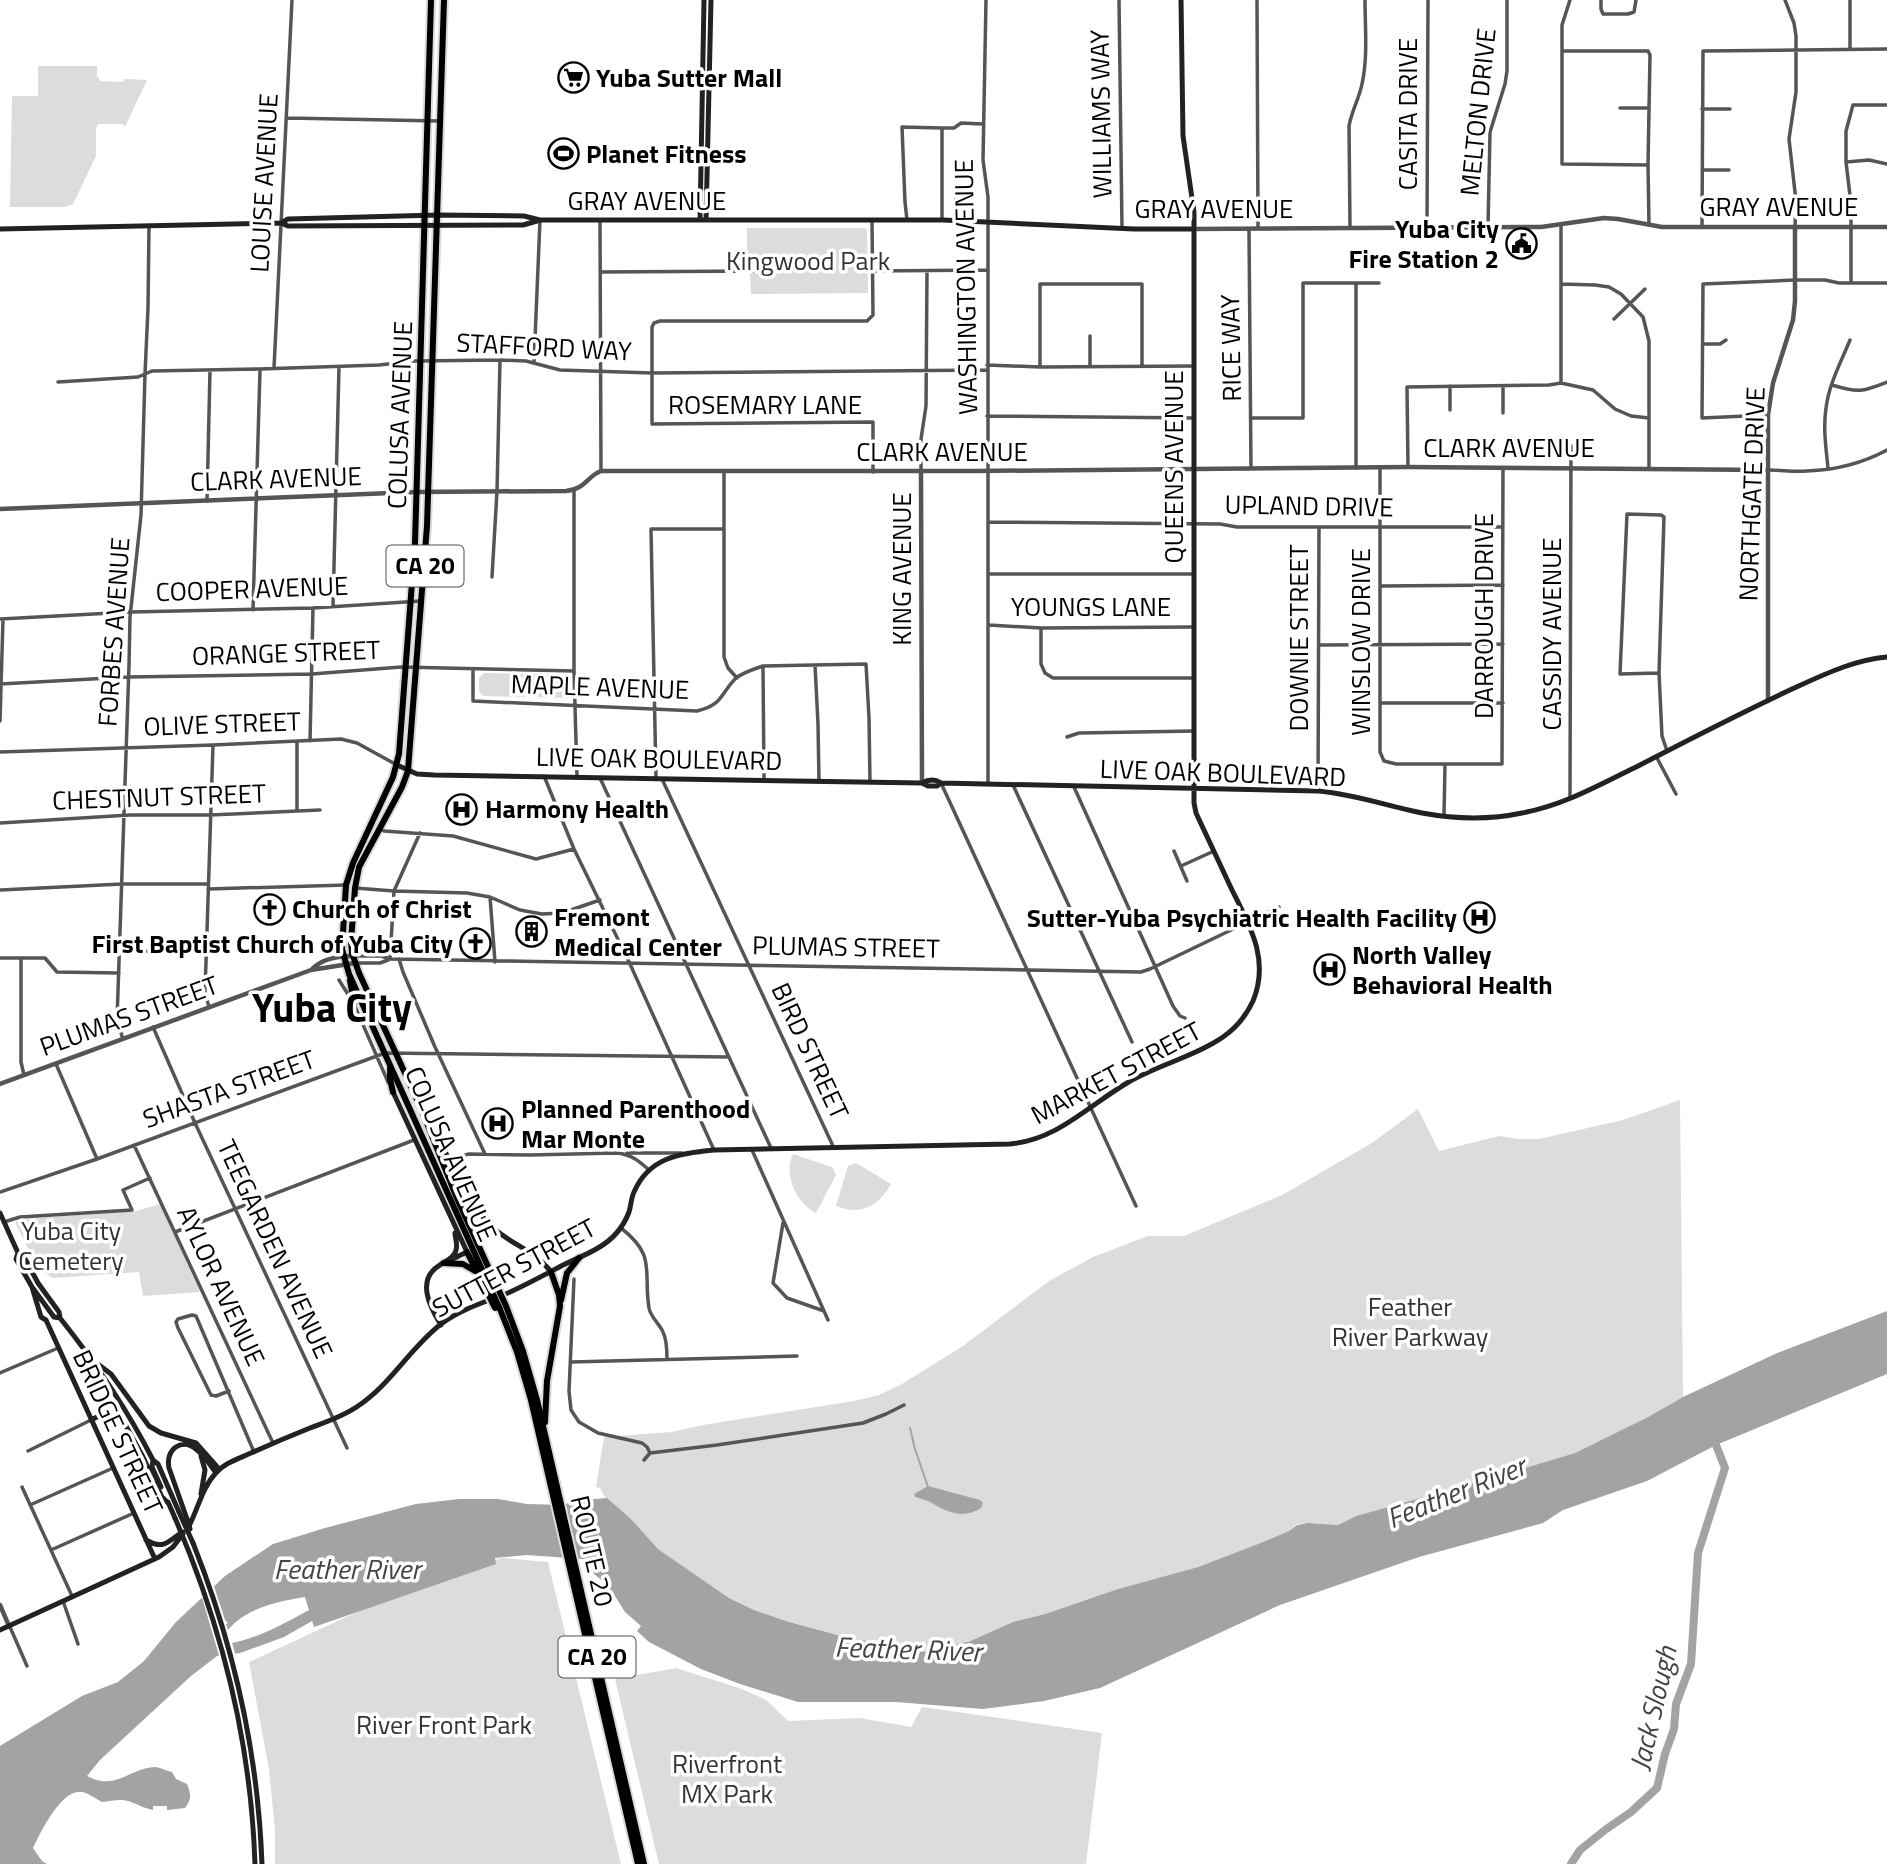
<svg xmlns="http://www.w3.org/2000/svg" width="1887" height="1864" viewBox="0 0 1887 1864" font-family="'Titillium Web',sans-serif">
<rect width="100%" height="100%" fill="#fff"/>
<path fill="#dcdcdc" d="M38,66H97V77L99,78L100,81L123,82L124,79L147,80L125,127L123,124H98L96,128V156L73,204L65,207H10L12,96H38Z
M747,228H865L867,230L868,293L751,294L750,275L747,266Z
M484,673L568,675L571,680V693L567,698L483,696L479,691V678Z
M1680,1100L1683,1397L1648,1417L1575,1453L1481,1481L1356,1516L1338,1525L1308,1523L1297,1524L1289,1531L1258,1544L1198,1567L1118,1589L1045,1614L1013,1622L968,1642L954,1644L924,1652L841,1636L789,1622L754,1610L729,1598L658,1549L632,1520L604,1496L600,1488L596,1487L604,1437L671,1432L703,1425L854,1401L879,1395L902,1384L963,1346L1049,1281L1093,1257L1148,1236H1184L1282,1195L1372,1143L1418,1109L1439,1151L1499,1136L1518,1139H1539L1623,1120Z
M793,1154L832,1167L836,1175L816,1213C796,1202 783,1175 793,1154Z
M856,1163L891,1184C879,1206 861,1216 836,1206L848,1166Z
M160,1204L200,1292L143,1296L139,1272L53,1278L38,1269L15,1222L21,1219L136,1211Z
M501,1558L548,1562L621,1864H275V1830L269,1769L249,1662L400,1592Z
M676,1668L742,1689L766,1700L788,1721L860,1718L911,1727L922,1707L1102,1733L1086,1864H659L615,1679Z"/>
<path fill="#a3a3a3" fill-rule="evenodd" d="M1887,1311V1374L1716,1445L1647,1481L1563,1510L1543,1523L1419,1557L1280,1605L1100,1688L1044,1701L983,1709L896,1702H798L740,1684L701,1669L649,1642L637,1631L641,1626L625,1612L613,1593L605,1583L594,1574L583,1559L527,1555L495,1558L496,1564L314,1627L312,1621L284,1637L240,1653L217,1656L191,1676L100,1760L87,1776C116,1792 130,1767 156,1767C161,1768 167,1771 172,1772L176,1779L187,1784C191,1794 192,1799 185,1808L167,1810V1806H153V1810C144,1808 139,1805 131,1802C121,1798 112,1801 102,1802C96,1799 88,1793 82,1792C61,1789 41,1832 33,1848L42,1861L47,1864H0V1746L82,1696L118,1682L144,1661L176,1622L225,1576L273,1544L325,1528L416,1504L459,1499H498L527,1504L564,1505L572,1501L607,1498L632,1520L658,1549L729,1598L754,1610L789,1622L841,1636L924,1652L954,1644L968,1642L1013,1622L1045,1614L1118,1589L1198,1567L1258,1544L1289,1531L1297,1525L1308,1523L1338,1525L1356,1516L1481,1481L1575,1453L1648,1417L1683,1397L1775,1354ZM305,1597L309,1610C284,1624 256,1639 227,1644L223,1637C240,1609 275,1602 305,1597Z
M928,1486L980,1500L983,1503L981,1508C964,1519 948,1513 932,1503C927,1500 921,1499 915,1497L914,1494Z"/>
<path fill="#fff" d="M213,1583L225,1620L228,1623L226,1624L229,1633L226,1638L228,1640L231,1639L236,1657L220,1659L201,1594Z"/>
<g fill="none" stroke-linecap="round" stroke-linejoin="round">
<path stroke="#a3a3a3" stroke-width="2" d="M910,1428L915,1449L928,1487"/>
<path stroke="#a3a3a3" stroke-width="8" d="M1571,1864L1580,1850L1605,1830L1631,1812L1657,1788L1665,1754L1674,1729L1676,1704L1691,1664L1698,1553L1725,1468L1716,1445"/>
<defs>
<path id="trunk" d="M431,0L415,543L399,754L393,777L353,863L346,885L342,949L349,974L489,1285
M444,0L427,526L409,757L408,771L402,787L359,867L355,888L351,941L352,953L359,973L420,1106L456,1196L495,1282
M350,980L354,1004
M390,1068V1079L393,1092
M467,1252L485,1288
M444,1263L463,1264L475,1271
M561,1300L567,1273L579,1258
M506,1306L523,1351L537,1400L644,1864
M500,1309L517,1352L531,1400L638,1864
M545,1422L547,1381L560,1306L559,1295L551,1272"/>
</defs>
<use href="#trunk" stroke="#dbdbdb" stroke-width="10"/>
<path stroke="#555" stroke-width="3.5" d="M986,0L983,160L988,197V784
M1119,0L1122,228
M1257,0L1258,228
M1570,0L1562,25V164L1648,165
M1601,0V9L1603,14H1628L1634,12L1636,0
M1785,0L1794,23L1796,36V92L1789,139L1796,201L1795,227
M1850,49V0
M1562,51H1648L1650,55L1648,165L1649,225
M1620,108H1649
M1702,109H1730
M287,118L439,121
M942,128H954L961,123L983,124
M1846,162L1869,160L1887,164
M1702,170H1729
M872,220L873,315L867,321H660L654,323L652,327V424L873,422V472
M907,220L905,202L902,127L942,128V220
M955,220L956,193H971L970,220
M600,221L601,471
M1561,225V383
M1702,226L1703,51L1887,49
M1488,227L1490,132L1505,84L1507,71V0
M1350,228L1349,126C1352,110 1359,99 1362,84C1368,58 1365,26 1365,0
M1427,228L1428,0
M1249,229L1251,468
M874,271L987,270
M600,272L755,271
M1356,283V468
M1851,283V204L1846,162V131L1853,105H1887
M1561,284L1595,285L1609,287L1621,294L1643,317L1649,341V468
M1614,319L1645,289
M1090,336V366
M1703,344H1720L1726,340
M534,363L540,220
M987,365L1040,367L1194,366
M1040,367V284H1142V366
M274,368L292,0
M58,382L138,377L152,371L260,369L379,365L415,361L500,360L526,361L560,370L652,373L987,370
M1832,385C1858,393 1862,392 1887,382
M1450,386V410
M1503,386V413
M1768,415L1702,418L1703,284L1795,280H1825L1839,283H1887
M987,416L1194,418
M1251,418H1303V283H1379
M1408,467L1407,387L1549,385L1561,383L1593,390L1615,409L1631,416L1649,418
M1380,468V752L1384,761L1396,764H1502L1503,468
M1828,468C1826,448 1823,428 1826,408C1829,384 1841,362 1850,340
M1768,470C1781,470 1794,472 1807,471C1835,470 1863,463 1887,450
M724,472V657L728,668L737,678
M921,472V439L926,406L927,271
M574,490V671L577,777
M207,501L210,370
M988,522L1220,524L1237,527H1503
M988,574H1193
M492,577L497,491L500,360
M1381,586L1503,585
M333,606L339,367
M253,610L260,370
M0,619L131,612L313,608L421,601
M989,625L1041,628L1193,627
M1041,628V664L1045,673L1053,678H1193
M1319,645L1503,644
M815,665L818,724L819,781
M763,667L764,780
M473,670V701L697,711C723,705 720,694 736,678C744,672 754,669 763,666L866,664L869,718L870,782
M1659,673L1620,674L1627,514L1661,515L1664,517L1659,673L1662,736L1667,751
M0,684L128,677L312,674L401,667L574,671
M1380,703H1503
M0,721L3,619
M1067,737L1079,733L1194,731
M310,741L313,608
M0,752L213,745L341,739L357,743L397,765
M1656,756L1676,794
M544,776L574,849L630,964L714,1150
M600,778L771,1148
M656,778L651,529H723
M662,779L833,1146
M941,783L1136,1206
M1013,785L1132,1042
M1074,787L1173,1006L1180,1016L1185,1018
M1318,791L1319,527
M1570,797L1571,446
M297,811V742
M1444,816L1445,764
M0,823L130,815H210L320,810
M379,829L384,831L453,836L536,859L574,849
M1174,851L1187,881
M1181,866L1214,851
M355,888L394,891L467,893L490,897L520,910L542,914L562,913L600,900
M208,889L346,885
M0,890L122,884H208
M490,897L495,962
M120,953L205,948
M355,956H381L390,959L1141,972L1150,969L1279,907
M0,958H45L57,972L119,973
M21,959V1062L24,1075
M390,959L394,891L420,833
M399,959L403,972L435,1047L485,1154
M355,963H380L388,960
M339,980L354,1004L388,1082
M209,1007L205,993L213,745
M153,1027L195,1123L347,1448
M123,1039L117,1021L129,665L130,617L141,515L145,374L148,308L149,226
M56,1064L97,1159
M134,1145L273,1443
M752,1150L828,1320
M627,1153H682
M449,1159L469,1154L530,1155L616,1153C631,1154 639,1161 649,1170
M0,1192L97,1159L385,1053L729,1057
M4,1222L20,1217L132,1210L123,1190L150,1178
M783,1223L773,1283L787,1298L824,1311
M621,1228C657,1256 643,1271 649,1308C651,1318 659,1323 663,1332C667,1340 667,1350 667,1359
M175,1232L414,1140
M574,1279L569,1391L571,1410L579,1422L598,1433L642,1443L647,1447L650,1453
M571,1362L797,1356
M0,1373L58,1348
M229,1391L216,1396L211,1395L178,1328L176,1322L178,1319L192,1315L196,1316L254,1452
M28,1451L91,1420
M644,1460L650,1453L717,1445L863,1423L886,1414L904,1405
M22,1487L72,1596
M30,1505L113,1468
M51,1550L134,1513
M63,1601L78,1644
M10,1627L27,1666"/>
<path stroke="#555" stroke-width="4.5" d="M1194,229L1541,227L1604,218L1618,219L1662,227H1887
M921,472L922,783
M0,509L416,492L566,491C586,489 586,477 601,471H977L1408,467L1768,470
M1768,701V415L1773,383L1793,320L1795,301V227
M312,969C322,959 339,956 353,956
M0,1084L311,970L355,963
M0,1605L9,1626"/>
<path stroke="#222" stroke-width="5" d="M700,220L704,0
M706,220L711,0
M281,223L288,219L438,215L524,216L540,220H943L1134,229H1194
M0,229L281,223L288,226L523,225L537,221
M397,765L417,774L434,775L922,783C929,779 935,779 941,783L1318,791C1354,794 1387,806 1422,813C1455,819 1489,820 1522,813C1565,805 1601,784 1640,765C1690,739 1741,713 1792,689C1823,675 1853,660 1887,657
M922,783L928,786H937L941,783
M393,1092L467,1252L444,1263
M429,1121C448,1153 464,1199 490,1225C509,1244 535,1250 551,1272
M0,1213L18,1253L16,1259L32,1287L54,1317L60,1318
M18,1253L23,1255L38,1283L59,1312L60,1318C96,1363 127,1409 153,1460L158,1464L179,1512
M32,1287L41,1317L46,1320L155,1559
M441,1325C429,1306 416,1279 440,1265C446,1261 455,1257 456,1250C458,1244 455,1238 455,1233
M99,1365L111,1374L149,1426L161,1433L196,1443L219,1469
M91,1420C101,1415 111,1409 121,1417L143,1457L162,1497L168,1503
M153,1460L152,1467L161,1487
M201,1494L205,1470L201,1456
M168,1502L175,1518
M187,1519L169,1468C165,1449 182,1437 197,1450C205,1456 210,1465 216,1473
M189,1526C198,1509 202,1488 215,1474C224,1463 238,1459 251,1453C271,1444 290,1436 310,1428C326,1422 344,1416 358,1406C391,1384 410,1348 441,1324C461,1309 485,1302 508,1293C528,1284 546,1274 565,1264C576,1259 588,1254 598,1248C612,1240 623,1228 629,1212C631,1206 631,1198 634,1192C649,1157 681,1153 714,1150L1010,1144C1057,1140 1088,1106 1127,1083C1157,1065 1194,1057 1223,1037C1236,1028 1246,1016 1253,1001C1270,960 1250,926 1232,890C1220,864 1208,839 1196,813L1194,803V212L1183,136L1181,0
M146,1540C165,1551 168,1540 183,1532
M193,1543C234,1646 258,1753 262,1864
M0,1630L159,1557L173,1547L183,1534"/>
<use href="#trunk" stroke="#000" stroke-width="6"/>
<defs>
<path id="trunk-bridge" d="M495,1282L506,1306
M489,1285L500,1309
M485,1288L495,1308"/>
</defs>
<use href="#trunk-bridge" stroke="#dbdbdb" stroke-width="10" stroke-linecap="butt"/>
<path stroke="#222" stroke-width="5" d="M179,1512L193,1543
M175,1518C223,1629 251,1743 255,1864
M187,1519L190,1529"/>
<use href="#trunk-bridge" stroke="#000" stroke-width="6"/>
</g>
<defs>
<symbol id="supermarket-ring" viewBox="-11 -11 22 22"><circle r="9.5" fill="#fff" stroke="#000" stroke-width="1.5"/><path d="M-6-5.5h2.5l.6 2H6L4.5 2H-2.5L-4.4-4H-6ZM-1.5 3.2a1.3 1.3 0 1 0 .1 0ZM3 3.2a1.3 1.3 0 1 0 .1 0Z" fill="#000"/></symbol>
<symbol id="stadium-ring" viewBox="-11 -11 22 22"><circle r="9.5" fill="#fff" stroke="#000" stroke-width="1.5"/><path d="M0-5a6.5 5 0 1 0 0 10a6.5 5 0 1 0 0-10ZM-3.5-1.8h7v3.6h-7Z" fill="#000"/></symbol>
<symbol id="civic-ring" viewBox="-11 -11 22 22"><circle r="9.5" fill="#fff" stroke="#000" stroke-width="1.5"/><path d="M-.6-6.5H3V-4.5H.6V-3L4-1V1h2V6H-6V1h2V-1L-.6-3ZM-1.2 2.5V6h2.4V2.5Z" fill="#000"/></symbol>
<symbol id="hospital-ring" viewBox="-11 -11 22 22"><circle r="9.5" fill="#fff" stroke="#000" stroke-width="1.5"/><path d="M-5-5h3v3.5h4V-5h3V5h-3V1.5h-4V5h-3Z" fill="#000"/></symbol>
<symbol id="church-ring" viewBox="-11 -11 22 22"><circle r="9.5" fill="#fff" stroke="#000" stroke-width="1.5"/><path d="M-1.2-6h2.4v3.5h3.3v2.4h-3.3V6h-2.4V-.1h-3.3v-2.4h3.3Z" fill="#000"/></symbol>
<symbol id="building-ring" viewBox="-11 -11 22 22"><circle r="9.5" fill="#fff" stroke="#000" stroke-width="1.5"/><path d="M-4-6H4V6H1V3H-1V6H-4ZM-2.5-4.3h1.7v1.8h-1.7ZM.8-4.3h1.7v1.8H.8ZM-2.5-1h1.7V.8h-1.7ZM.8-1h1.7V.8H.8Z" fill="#000"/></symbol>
</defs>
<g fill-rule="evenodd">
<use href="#supermarket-ring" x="556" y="60" width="35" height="35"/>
<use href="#stadium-ring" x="546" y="136" width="35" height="35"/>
<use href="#civic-ring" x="1504" y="226" width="35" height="35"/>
<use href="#hospital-ring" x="444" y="792" width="35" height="35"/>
<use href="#church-ring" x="252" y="892" width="35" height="35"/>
<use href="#hospital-ring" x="1462" y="900" width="35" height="35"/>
<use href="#building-ring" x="514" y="914" width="35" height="35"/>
<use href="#church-ring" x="458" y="926" width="35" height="35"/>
<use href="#hospital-ring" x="1312" y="952" width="35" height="35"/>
<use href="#hospital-ring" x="480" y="1106" width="35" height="35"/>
</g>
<g text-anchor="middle" stroke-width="7" stroke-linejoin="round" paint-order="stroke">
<g fill="#fff" stroke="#4c4c4c" stroke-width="2">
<rect x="386.5" y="545.5" width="77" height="41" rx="5"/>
<rect x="558.5" y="1636.5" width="77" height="41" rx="5"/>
</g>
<g font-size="24" font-weight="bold" fill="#000">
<text x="425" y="574">CA 20</text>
<text x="597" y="1665">CA 20</text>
</g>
<g font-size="26" font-weight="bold" fill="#000" stroke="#fff" text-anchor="start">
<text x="596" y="87">Yuba Sutter Mall</text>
<text x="586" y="163">Planet Fitness</text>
<text x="1499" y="238" text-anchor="end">Yuba City<tspan x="1499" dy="30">Fire Station 2</tspan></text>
<text x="485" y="818">Harmony Health</text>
<text x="292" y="918">Church of Christ</text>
<text x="554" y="926">Fremont<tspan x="554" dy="30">Medical Center</tspan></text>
<text x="1457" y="927" text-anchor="end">Sutter-Yuba Psychiatric Health Facility</text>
<text x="453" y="953" text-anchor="end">First Baptist Church of Yuba City</text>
<text x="1352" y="964">North Valley<tspan x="1352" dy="30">Behavioral Health</tspan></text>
<text x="521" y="1118">Planned Parenthood<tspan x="521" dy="30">Mar Monte</tspan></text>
</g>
<g font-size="26" fill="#000" stroke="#fff">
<text transform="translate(1478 112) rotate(-84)" y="9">MELTON DRIVE</text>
<text transform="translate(1101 114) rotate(-91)" y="9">WILLIAMS WAY</text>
<text transform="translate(1408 114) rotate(-90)" y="9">CASITA DRIVE</text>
<text transform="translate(264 183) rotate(-87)" y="9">LOUISE AVENUE</text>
<text x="647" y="210">GRAY AVENUE</text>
<text x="1779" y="216">GRAY AVENUE</text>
<text x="1214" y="218">GRAY AVENUE</text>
<text transform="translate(966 287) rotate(-91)" y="9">WASHINGTON AVENUE</text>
<text transform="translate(544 347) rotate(3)" y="9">STAFFORD WAY</text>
<text transform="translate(1231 348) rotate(-91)" y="9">RICE WAY</text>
<text x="765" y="414">ROSEMARY LANE</text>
<text transform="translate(400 415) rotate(-88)" y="9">COLUSA AVENUE</text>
<text x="1509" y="457">CLARK AVENUE</text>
<text x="942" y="461">CLARK AVENUE</text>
<text transform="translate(1174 467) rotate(-90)" y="9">QUEENS AVENUE</text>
<text transform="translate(276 479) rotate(-2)" y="9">CLARK AVENUE</text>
<text transform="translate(1752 494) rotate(-88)" y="9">NORTHGATE DRIVE</text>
<text transform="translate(1309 506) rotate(1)" y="9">UPLAND DRIVE</text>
<text transform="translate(902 569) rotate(-90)" y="9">KING AVENUE</text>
<text transform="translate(252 589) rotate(-2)" y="9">COOPER AVENUE</text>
<text x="1091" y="616">YOUNGS LANE</text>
<text transform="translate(1484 616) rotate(-90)" y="9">DARROUGH DRIVE</text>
<text transform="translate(114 632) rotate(-86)" y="9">FORBES AVENUE</text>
<text transform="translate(1552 634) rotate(-90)" y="9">CASSIDY AVENUE</text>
<text transform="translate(1299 638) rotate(-90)" y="9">DOWNIE STREET</text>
<text transform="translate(1361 642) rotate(-90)" y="9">WINSLOW DRIVE</text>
<text transform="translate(286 653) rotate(-2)" y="9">ORANGE STREET</text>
<text transform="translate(600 687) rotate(2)" y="9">MAPLE AVENUE</text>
<text transform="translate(222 724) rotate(-2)" y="9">OLIVE STREET</text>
<text transform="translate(659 759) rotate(1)" y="9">LIVE OAK BOULEVARD</text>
<text transform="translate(1223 773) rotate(2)" y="9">LIVE OAK BOULEVARD</text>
<text transform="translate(159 797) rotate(-2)" y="9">CHESTNUT STREET</text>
<text transform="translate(846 947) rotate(1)" y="9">PLUMAS STREET</text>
<text transform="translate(129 1016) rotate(-20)" y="9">PLUMAS STREET</text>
<text transform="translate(810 1051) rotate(65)" y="9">BIRD STREET</text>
<text transform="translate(1116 1073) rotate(-28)" y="9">MARKET STREET</text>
<text transform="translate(229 1089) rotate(-20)" y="9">SHASTA STREET</text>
<text transform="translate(451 1154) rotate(66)" y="9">COLUSA AVENUE</text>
<text transform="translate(275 1249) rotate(65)" y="9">TEEGARDEN AVENUE</text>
<text transform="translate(514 1268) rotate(-28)" y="9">SUTTER STREET</text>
<text transform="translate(221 1286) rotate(65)" y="9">AYLOR AVENUE</text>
<text transform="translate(118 1432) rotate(65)" y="9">BRIDGE STREET</text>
<text transform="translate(592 1551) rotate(77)" y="9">ROUTE 20</text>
</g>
<g font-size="26" fill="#333" stroke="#fff">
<text x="808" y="270">Kingwood Park</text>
<text x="71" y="1240">Yuba City<tspan x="71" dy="30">Cemetery</tspan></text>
<text x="1410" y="1316">Feather<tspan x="1410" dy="30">River Parkway</tspan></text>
<text x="444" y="1734">River Front Park</text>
<text x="727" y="1773">Riverfront<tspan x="727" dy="30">MX Park</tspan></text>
</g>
<g font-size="28" font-style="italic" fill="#444" stroke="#fff">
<text transform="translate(1456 1492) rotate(-22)" y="10">Feather River</text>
<text x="347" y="1579">Feather River</text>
<text transform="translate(908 1649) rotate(2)" y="10">Feather River</text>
<text transform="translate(1653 1708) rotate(-77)" y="10">Jack Slough</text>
</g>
<g font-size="40" font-weight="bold" fill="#000" stroke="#fff">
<text x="332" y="1022">Yuba City</text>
</g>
</g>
</svg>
